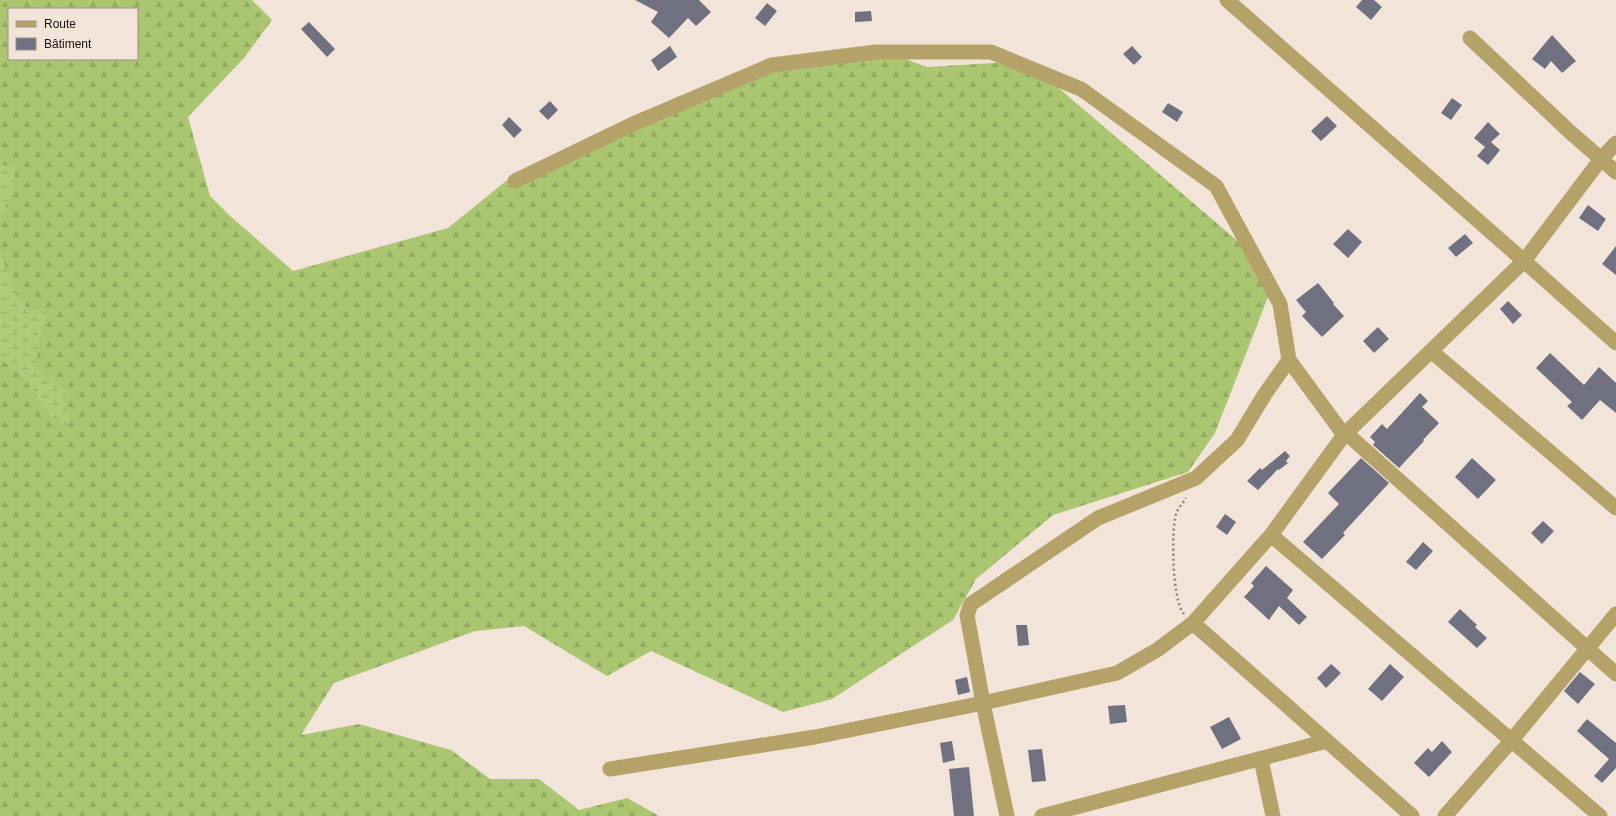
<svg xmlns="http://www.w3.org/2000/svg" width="1616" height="816" viewBox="0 0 1616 816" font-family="Arial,sans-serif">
<defs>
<pattern id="forest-firs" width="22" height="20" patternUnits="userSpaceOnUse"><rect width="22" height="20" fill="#abc671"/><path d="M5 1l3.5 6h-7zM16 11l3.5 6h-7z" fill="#92a961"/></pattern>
<pattern id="wetland-marsh" width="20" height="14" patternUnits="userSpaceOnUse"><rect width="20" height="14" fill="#b1cc79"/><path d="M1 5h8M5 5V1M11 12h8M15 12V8" fill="none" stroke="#98ae67"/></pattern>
</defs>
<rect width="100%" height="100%" fill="#f2e4d8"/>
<path fill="url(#forest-firs)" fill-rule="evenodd" d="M0,0H252L272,20L244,58L188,117L210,196L228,214L293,271L448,228L506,181L743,70L892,54L927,67L1027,61L1247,249L1270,292L1215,433L1188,472L1053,515L976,579L953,620L832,699L783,712L651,651L607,676L524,626L475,631L334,683L301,735L359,724L451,750L490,779H539L579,810L627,798L659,816H0ZM9,9H137V59H9Z"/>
<path fill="url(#wetland-marsh)" d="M0,165L15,167L14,185L0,220V230Z
M0,251L14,291L29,311L44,309L46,318L41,332L35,369L64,390L69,427L52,418L21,374L0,359Z"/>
<path fill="#707180" d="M635,0H699L711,12L696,26L688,18L669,38L651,22L658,12Z
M1362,0H1374L1382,7L1371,20L1356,7Z
M767,3L777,11L765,26L755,18Z
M871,11L872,21L855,22V12Z
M309,22L335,49L327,57L301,29Z
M1552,35L1576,61L1562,73L1551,61L1545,69L1532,59Z
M670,46L677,57L658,71L651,60Z
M1132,46L1142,57L1134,65L1123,54Z
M1452,98L1462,105L1451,120L1441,113Z
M550,101L558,110L548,120L539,111Z
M1168,103L1183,112L1177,122L1162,112Z
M1327,116L1337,126L1321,141L1311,131Z
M509,117L522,130L514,138L502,125Z
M1488,122L1500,134L1491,142L1500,150L1488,165L1477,156L1485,147L1474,138Z
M1588,205L1606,219L1598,231L1579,218Z
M1348,229L1362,242L1348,258L1333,244Z
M1465,234L1473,243L1456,257L1448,248Z
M1616,246V275L1602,264Z
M1318,283L1334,303L1333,304L1344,316L1322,337L1302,316L1306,312L1296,300Z
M1508,301L1522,315L1513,324L1500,309Z
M1378,327L1389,339L1374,353L1363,341Z
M1550,353L1584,385L1599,367L1616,383V413L1600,400L1582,420L1567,406L1572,402L1536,368Z
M1420,393L1428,401L1422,407L1439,423L1423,440L1424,441L1399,468L1373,445L1375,442L1370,437L1382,424L1387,429Z
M1285,451L1290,456L1286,461L1288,463L1279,470L1278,469L1258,490L1247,481L1260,468L1262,470Z
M1361,458L1389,483L1343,533L1345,535L1322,559L1303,542L1339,504L1328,493Z
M1472,458L1496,480L1478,499L1455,477Z
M1225,514L1236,522L1227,535L1216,527Z
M1543,521L1554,531L1542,544L1531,533Z
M1423,542L1433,551L1416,570L1406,562Z
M1266,566L1293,590L1287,598L1307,617L1299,625L1279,606L1269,620L1244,597L1254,586L1251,583Z
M1460,609L1477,625L1475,627L1487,638L1477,648L1448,622Z
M1016,625H1027L1029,645L1018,646Z
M1331,664L1341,673L1326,688L1317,678Z
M1390,664L1404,677L1382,701L1368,689Z
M1580,672L1595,684L1578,704L1564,691Z
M967,677L970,692L958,695L955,680Z
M1125,705L1127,722L1110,724L1108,706Z
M1229,717L1241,739L1222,749L1210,727Z
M1587,719L1616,743V768L1602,783L1594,776L1609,759L1577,731Z
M952,741L955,760L943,763L940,743Z
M1442,741L1452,752L1429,777L1414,763L1428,748L1432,752Z
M1042,749L1046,781L1032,782L1028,750Z
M969,767L974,816H954L949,769Z"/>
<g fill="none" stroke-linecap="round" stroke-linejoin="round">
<path stroke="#8b8179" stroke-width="2.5" stroke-dasharray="2 3" stroke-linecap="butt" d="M1184,614C1172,601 1171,531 1176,514C1178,508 1183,503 1186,498"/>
<path stroke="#b5a269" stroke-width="15" d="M1227,0L1524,261L1616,343
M1470,38L1570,132L1616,172
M515,181L633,124L772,65L876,52H991L1081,89L1216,186L1280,304L1289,360L1344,435L1271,535L1193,623L1157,650L1117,673L983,703L815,737L610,769
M1431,351L1616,508
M1346,433L1616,674
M1344,435L1524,261L1601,159L1616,143
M1271,535L1600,816
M1193,623L1412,816
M1261,759L1273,816
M1007,816L983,703L967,615L971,604L1098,518L1196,478L1237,440L1265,394L1289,360
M1042,816L1327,741
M1445,816L1511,741L1616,614"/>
</g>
<rect x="8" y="8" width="130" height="52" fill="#f2e4d8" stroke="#9b9088"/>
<rect x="16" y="21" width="20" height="6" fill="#b5a269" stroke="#9b9088"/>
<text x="44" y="28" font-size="12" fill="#18130f">Route</text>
<rect x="16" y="38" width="20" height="12" fill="#707180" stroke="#9b9088"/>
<text x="44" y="48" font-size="12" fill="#18130f">Bâtiment</text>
</svg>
